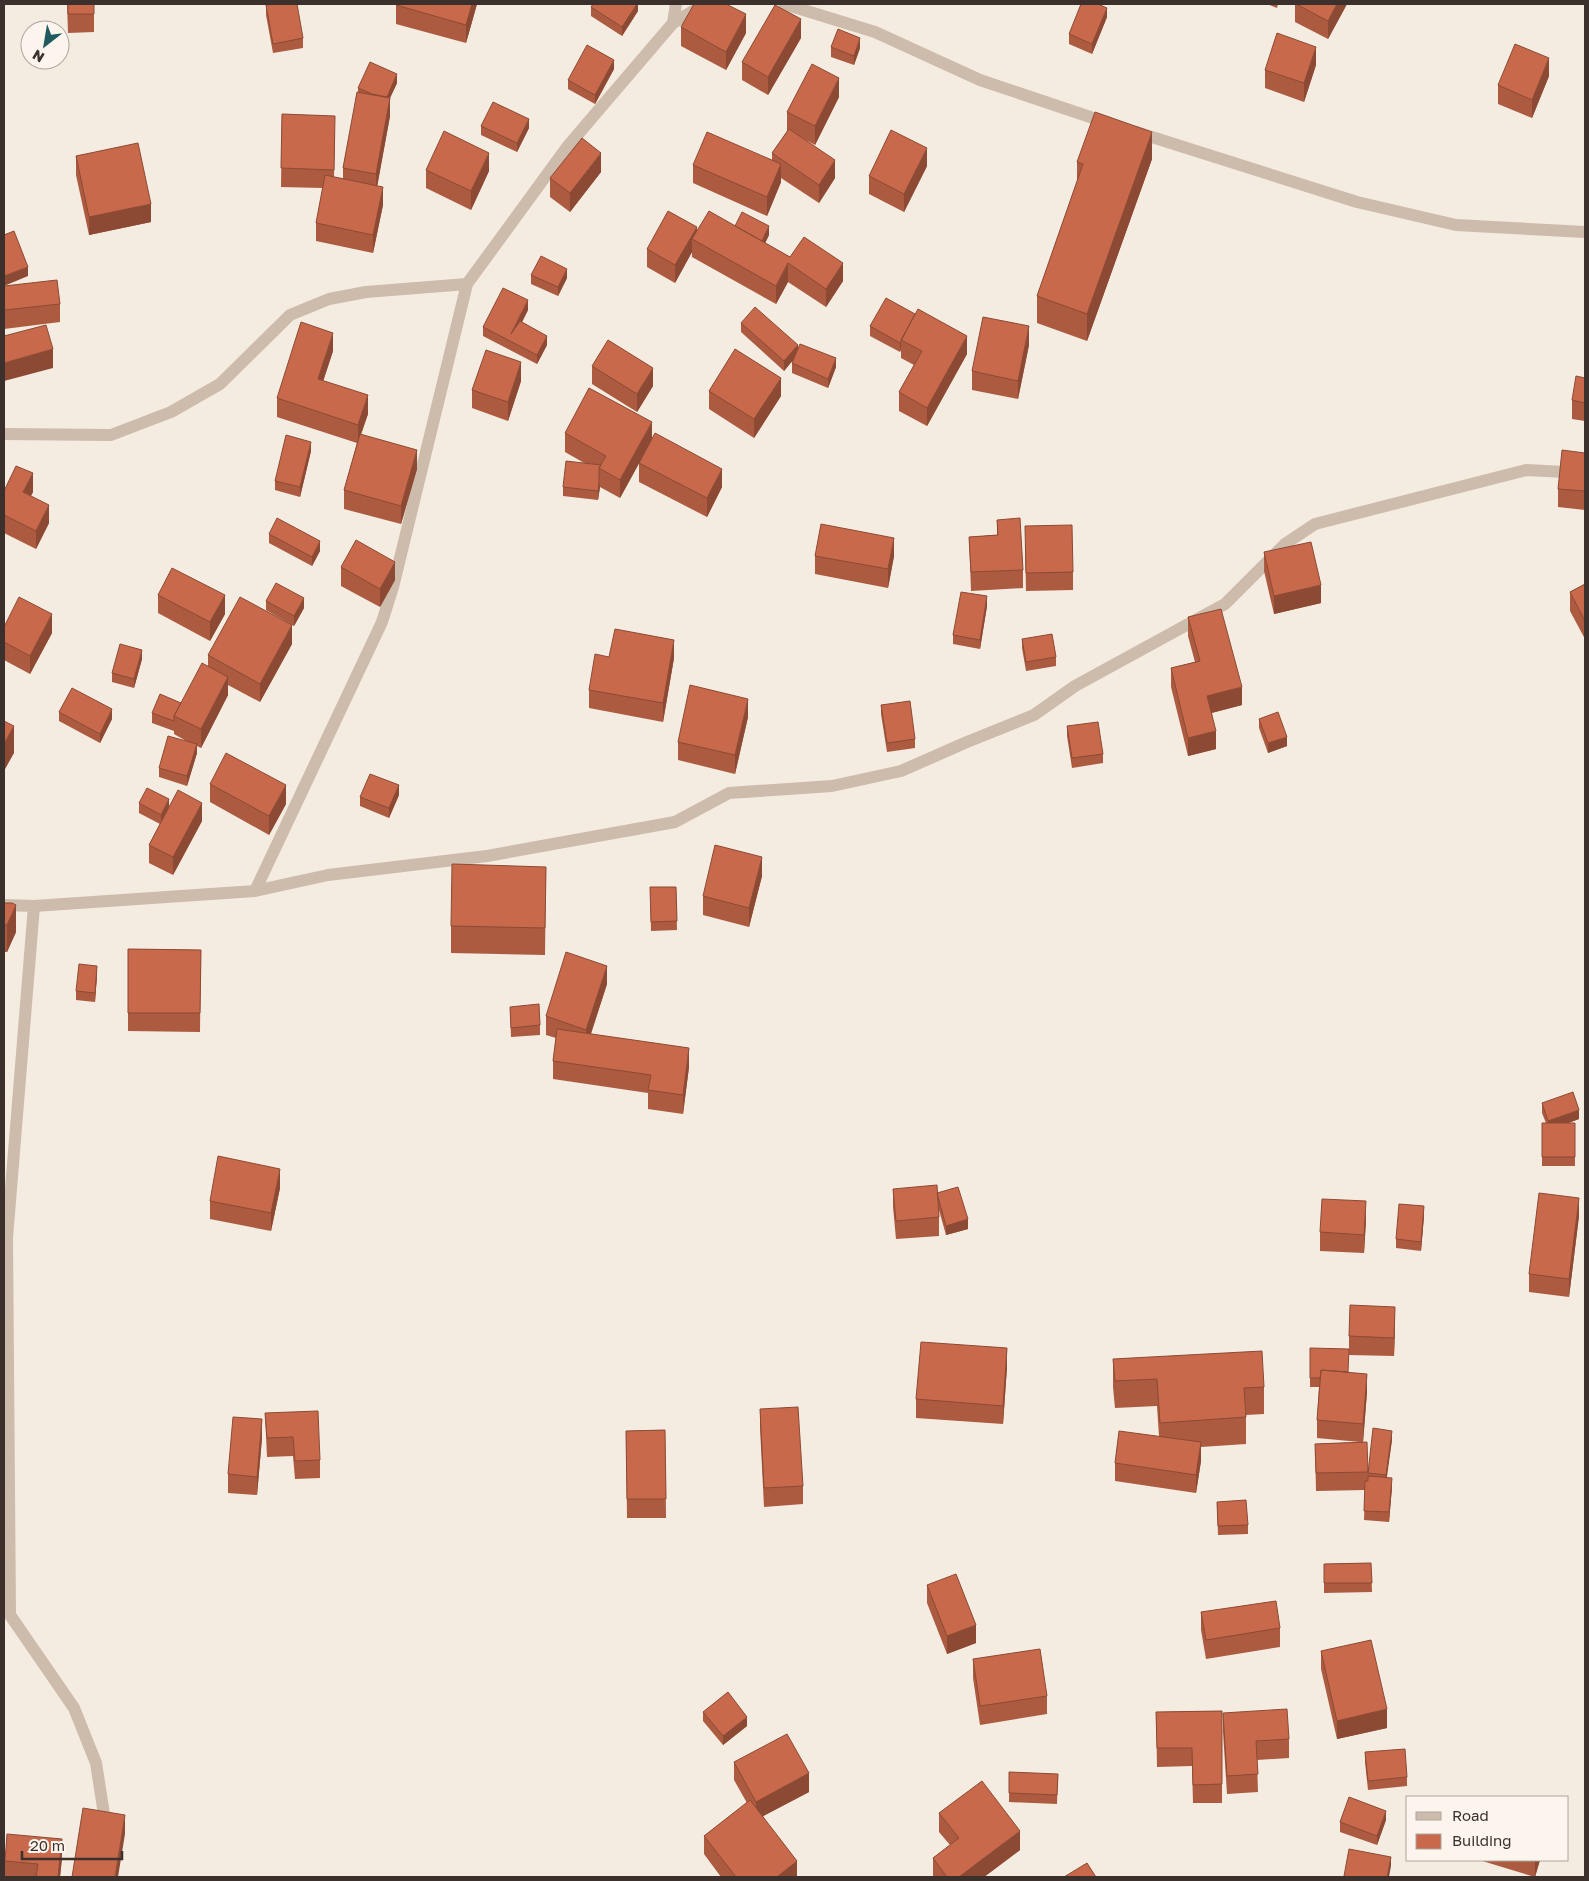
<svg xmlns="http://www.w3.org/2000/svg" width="1589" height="1881" viewBox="0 0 1589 1881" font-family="'Golos Text',sans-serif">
<rect width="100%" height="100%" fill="#f4ebe1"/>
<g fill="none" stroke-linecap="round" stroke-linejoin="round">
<path stroke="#cdbbac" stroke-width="12" d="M784,4L875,32L980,80L1108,123
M673,23L676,4
M1136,132L1357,202L1456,225L1585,232
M4,434L111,435L171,412L220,384L290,315L329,299L366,292L467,284
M255,891L382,622L393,587L467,284L567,147L673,23L705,4
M4,905L34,906L255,891L328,875L487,856L675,822L729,793L832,786L901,771L967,742L1034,715L1075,686L1225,604L1285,544L1315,524L1526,470L1585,473
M34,906L7,1238L10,1615L74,1708L96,1763L106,1827"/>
</g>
<path fill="#ac5a40" d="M67,4H94V32L68,33Z
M477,4L466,43L396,24V5Z
M638,4V11L622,36L591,16V7Z
M1267,4H1278L1277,8Z
M1295,4H1347L1328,39L1295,22Z
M266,5L303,38V48L273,53L266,15Z
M1107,17L1092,54L1069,44V34Z
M681,27L746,33L726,70L681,46Z
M801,38L768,95L742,80V62Z
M831,47L860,48L854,65L831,57Z
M1316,65L1304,102L1265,88V70Z
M614,69L595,104L568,89V80Z
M1549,76L1532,118L1498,104V85Z
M397,83L390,98V116L377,186L383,205L373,253L316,241V223L323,188L281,187L282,114L335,135L334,177L343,179V168L358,92V88Z
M839,97L815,145L802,138L835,178L819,203L781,178V182L767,216L693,183V165L772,160V153L787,131V112Z
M481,126L529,128L517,152L481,135Z
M76,156L151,222L89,235L76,175Z
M1152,159L1087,341L1037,323V296L1077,182V162Z
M927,166L904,212L869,194V176Z
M426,170L489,171L471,210L426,188Z
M601,172L570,212L550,197V178Z
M735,226L769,235L765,243L790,257L843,281L826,307L788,282L776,304L692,257V252L675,283L647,267V249L697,232Z
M531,275L567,278L558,296L531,284Z
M4,286L60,304V322L4,329Z
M528,310L522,322L547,345L537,364L483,336V327Z
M741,323L798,348L836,367L828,388L792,373V363L793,360L784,371L741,332Z
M870,326L967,354L927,426L899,411V392L914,365L901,358V349L900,352L870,336Z
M1029,345L1018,399L972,390V371Z
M333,351L323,381L368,414L361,434L417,469L401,524L344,509V490L357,443L277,417V398Z
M592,366L653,386L637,412L592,384Z
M1585,378V421L1572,419V400Z
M521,381L508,421L472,408V390Z
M709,391L781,396L754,438L709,409Z
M565,433L652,438L722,487L707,517L639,482V463L620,498L600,487L598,500L563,496V487L586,464L565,452Z
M311,451L300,497L275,490V481Z
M1585,453V510L1558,507V489Z
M4,491L33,492L31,496L49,523L36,549L4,533Z
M997,520L1023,570V588L971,591L969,537L997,535Z
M269,534L320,551L312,566L269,543Z
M1025,544L1073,572V590L1026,591Z
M1264,552L1321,603L1274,614L1264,571Z
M815,556H894L888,588L815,574Z
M341,567L395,580L380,607L341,586Z
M1585,584V639L1570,611V592Z
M158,595L225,614L210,641L158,613Z
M266,601L304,608L294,626L266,610Z
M987,606L980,649L953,644V635Z
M1188,617L1242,705L1212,713L1216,749L1188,756L1171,687V668L1195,662L1188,636Z
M4,627L52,633L30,674L4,660Z
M1022,639L1056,657V666L1026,671L1022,648Z
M292,644L260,702L228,685V695L201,748L197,746V753L187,786L159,777V768L188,742L174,734V731L152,723V713L181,703L208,666V655Z
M674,658L663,722L589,708V690Z
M142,659L134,688L112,682V673Z
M881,705L915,739V748L887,752L881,714Z
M59,712L112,719L100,743L59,721Z
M748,717L735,774L678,760V742Z
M1259,719L1287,746L1268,753L1259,728Z
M1067,726L1103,754V763L1072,768L1067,736Z
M210,784L286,804L269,835L210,802Z
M399,795L389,818L360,806V797Z
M139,803L169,807L202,821L173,875L149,863V845L160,824L139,813Z
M546,867L545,955L451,953V926Z
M762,876L749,927L703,915V896Z
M650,887H676L677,930L651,931Z
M4,903L16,932L7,952H4Z
M128,949L201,950L200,1032L128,1031Z
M97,975L95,1002L76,1000V991Z
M607,984L591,1034L689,1067L683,1114L648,1109V1093L553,1079V1061L556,1038L546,1035V1016Z
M510,1007L540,1025V1035L511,1037Z
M1542,1103L1579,1119L1569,1123H1575V1166H1542V1123H1546L1542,1113Z
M280,1188L271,1231L210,1219V1201Z
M893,1189L937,1193L968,1229L946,1235L939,1210V1236L896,1239L893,1207Z
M1424,1216L1421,1251L1396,1248V1239Z
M1579,1216L1569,1297L1529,1292V1274Z
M1366,1220L1364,1253L1320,1251V1232Z
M1395,1326L1394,1356L1349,1355V1336Z
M1310,1348L1349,1372L1367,1392L1363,1442L1368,1470L1392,1440L1386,1477L1392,1487L1389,1522L1364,1520L1365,1490L1316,1491L1315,1444L1360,1442L1317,1438V1420L1319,1387H1310Z
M1113,1359L1264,1387V1414L1246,1415V1444L1201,1447V1461L1196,1493L1115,1481V1463L1159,1436L1157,1406L1115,1408L1113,1387Z
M1007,1367L1003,1424L916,1418V1399Z
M760,1409L803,1486V1504L764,1507L760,1428Z
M265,1413L320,1460V1478L295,1479L293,1456L267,1457Z
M665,1430L666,1518H627L626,1431Z
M262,1438L257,1495L228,1493V1474Z
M1217,1502L1248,1525V1534L1218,1535Z
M1371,1563L1372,1592L1324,1593V1564Z
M927,1585L976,1643L947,1654L927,1603Z
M1201,1612L1280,1628V1647L1206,1659L1201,1630Z
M1321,1651L1387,1728L1337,1739L1321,1669Z
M973,1659L1047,1696V1714L980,1725L973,1678Z
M1222,1711V1803H1193L1192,1766L1157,1767L1156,1712Z
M703,1712L747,1726L723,1745L703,1721Z
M1223,1713L1289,1739V1758L1257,1760L1258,1792L1227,1794L1223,1732Z
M1365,1752L1407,1777V1786L1368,1790L1365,1762Z
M734,1762L809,1792L763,1816L797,1877H721L704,1854V1836L747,1803L734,1780Z
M1058,1774L1057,1804L1009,1802V1793Z
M939,1813L1020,1850L984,1877H933V1858L950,1845L939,1832Z
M1386,1820L1377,1845L1340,1832V1822Z
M62,1858L60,1877H5V1861Z
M1479,1860H1540L1535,1877Z"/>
<path fill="#8c4a34" d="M472,4H477L466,43V25Z
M637,4H638V11L622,36V27Z
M1337,4H1347L1328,39V21Z
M1107,8V17L1092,54V44Z
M746,14V33L726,70V52Z
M801,19V38L768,95V77Z
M860,38V48L854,65V56Z
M1316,47V65L1304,102V83Z
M1549,58V76L1532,118V100Z
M614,60V69L595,104V95Z
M397,74V83L390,98V116L376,193V174L385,100Z
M839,78V97L815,145V126Z
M529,119V128L517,152V143Z
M1152,132V159L1087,341V314Z
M927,148V166L904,212V194Z
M489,153V171L471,210V191Z
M601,153V172L570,212V193Z
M835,160V178L819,203V185Z
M781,164V182L767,216V197Z
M383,187V205L373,253V235Z
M151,204V222L89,235V217Z
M769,226V235L760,254V245Z
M697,227V241L692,239V252L675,283V265Z
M788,263V282L776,304V286Z
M843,263V281L826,307V289Z
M28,267V276L4,286V276Z
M567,269V278L558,296V287Z
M528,300V310L512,342L511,334Z
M1029,326V345L1018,399V381Z
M333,333V351L318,397V379Z
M547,336V345L537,364V355Z
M967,336V354L927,426V408Z
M901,340V349L900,352V343Z
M798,345V354L784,371V361Z
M53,349V368L4,381V363Z
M836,358V367L828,388V379Z
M521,362V381L508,421V402Z
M653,368V386L637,412V394Z
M781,378V396L754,438V419Z
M368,395V414L358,443V425Z
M652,422V440L620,498V480Z
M311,442V451L300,497V487Z
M417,450V469L401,524V506Z
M722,469V487L707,517V498Z
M33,473V492L23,510V492Z
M599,482L600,487L598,500V491Z
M49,505V523L36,549V531Z
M894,538V556L888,588V569Z
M320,541V551L312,566V557Z
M395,562V580L380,607V589Z
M1321,585V603L1274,614V596Z
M225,595V614L210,641V622Z
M987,596V606L980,649V640Z
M304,598V608L294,626V616Z
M52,614V633L30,674V656Z
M292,625V644L260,702V684Z
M674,640V658L663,722V703Z
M142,650V659L134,688V679Z
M228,677V695L201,748V729Z
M1242,687V705L1207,714V696Z
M748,699V717L735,774V755Z
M112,709V719L100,743V734Z
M14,726V753L4,771V744Z
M1216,731V749L1188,756V738Z
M1287,737V746L1268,753V743Z
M197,744V753L187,786V776Z
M286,785V804L269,835V816Z
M399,785V795L389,818V808Z
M169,799V809L161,824V815Z
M202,803V821L173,875V857Z
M762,857V876L749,927V908Z
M16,905V932L7,952V925Z
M97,966V975L95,1002V993Z
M607,966V984L586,1048V1030Z
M689,1048V1067L683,1114V1095Z
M1579,1110V1119L1548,1130V1121Z
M280,1169V1188L271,1231V1213Z
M1579,1198V1216L1569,1297V1279Z
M1366,1201V1220L1364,1253V1235Z
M1424,1206V1216L1421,1251V1242Z
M968,1219V1229L946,1235V1226Z
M1395,1307V1326L1394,1356V1338Z
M1007,1348V1367L1003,1424V1406Z
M1367,1374V1392L1363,1442V1424Z
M262,1419V1438L257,1495V1477Z
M1392,1431V1440L1386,1484V1475Z
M1201,1442V1461L1196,1493V1475Z
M1392,1478V1487L1389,1522V1512Z
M976,1625V1643L947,1654V1636Z
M1387,1709V1728L1337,1739V1721Z
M747,1717V1726L723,1745V1736Z
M809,1773V1792L756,1820V1802Z
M1386,1811V1820L1377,1845V1836Z
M125,1815V1834L118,1877H115Z
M1020,1831V1850L984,1877H959Z
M62,1839V1858L60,1877H58Z
M1391,1857V1866L1389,1877H1387Z
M1535,1860H1540L1535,1877Z
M797,1861V1877H777Z"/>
<path fill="#c8694b" stroke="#8c4a34" d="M68,4H94V14H68Z
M276,4H297L303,38L273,44L266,5Z
M397,4H472L466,25L396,5Z
M593,4H637L622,27L591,7Z
M694,4H726L746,14L726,52L681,27Z
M1081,4H1098L1107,8L1092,44L1069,34Z
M1296,4H1337L1328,21Z
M775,5L801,19L768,77L742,62Z
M838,29L860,38L854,56L831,47Z
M1277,33L1316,47L1304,83L1265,70Z
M1515,44L1549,58L1532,100L1498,85Z
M587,45L614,60L595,95L568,80Z
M370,62L397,74L387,97L372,94L358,88Z
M812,64L839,78L815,126L787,112Z
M357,92L390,98L376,174L343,168Z
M493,102L529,119L517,143L481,126Z
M1095,112L1152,132L1087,314L1037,296L1083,164L1077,162Z
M282,114L335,116L334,170L281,168Z
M789,129L835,160L819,185L772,153Z
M891,130L927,148L904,194L869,176Z
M444,131L489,153L471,191L426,170Z
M707,132L781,164L767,197L693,165Z
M582,138L601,153L570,193L550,178Z
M138,143L151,204L89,217L76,156Z
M325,175L383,187L373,235L316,223Z
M668,211L697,227L675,265L647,249Z
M709,211L790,257L804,237L843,263L826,289L788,263L776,286L692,239Z
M742,212L769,226L762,241L735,226Z
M14,231L28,267L4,276V235Z
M541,256L567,269L558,287L531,275Z
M57,280L60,304L4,310V286Z
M503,288L528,300L511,334L520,321L547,336L537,355L483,327Z
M886,298L915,314L900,343L870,326Z
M755,307L798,345L784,361L741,323Z
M918,309L967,336L927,408L899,392L922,351L901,340Z
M983,317L1029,326L1018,381L972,371Z
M301,322L333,333L318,379L368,395L358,425L277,398Z
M46,325L53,349L4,363V336Z
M608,340L653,368L637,394L592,366Z
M800,344L836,358L828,379L792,363Z
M735,349L781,378L754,419L709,391Z
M486,350L521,362L508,402L472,390Z
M1576,376L1585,378V403L1572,400Z
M589,388L652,422L620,480L599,468L606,456L565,433Z
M655,433L722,469L707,498L639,463Z
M360,434L417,450L401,506L344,490Z
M286,435L311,442L300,487L275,481Z
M1562,450L1585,453V491L1558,489Z
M566,461L601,465L599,468V482L598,491L563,487Z
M16,466L33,473L23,492L49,505L36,531L4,515V491Z
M277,518L320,541L312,557L269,534Z
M1020,518L1023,570L971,572L969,537L998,535L997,520Z
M821,524L894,538L888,569L815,556Z
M1072,525L1073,572L1026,573L1025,526Z
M356,540L395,562L380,589L341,567Z
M1311,542L1321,585L1274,596L1264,552Z
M172,568L225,595L210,622L158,595Z
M276,583L304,598L294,616L266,601Z
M1585,584V621L1570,592Z
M961,592L987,596L980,640L953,635Z
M19,597L52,614L30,656L4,642V627Z
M240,597L292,625L260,684L208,655Z
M1221,609L1242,687L1207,696L1216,731L1188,738L1171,668L1200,661L1188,617Z
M615,629L674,640L663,703L589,690L595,654L609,657Z
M1052,634L1056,657L1026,662L1022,639Z
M120,644L142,650L134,679L112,673Z
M202,663L228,677L201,729L174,716Z
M690,685L748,699L735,755L678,742Z
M72,688L112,709L100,734L59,712Z
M160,694L181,703L174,716V721L152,713Z
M910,701L915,739L887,743L881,705Z
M1278,712L1287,737L1268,743L1259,719Z
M4,721L14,726L4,744Z
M1098,722L1103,754L1072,758L1067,726Z
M168,736L197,744L187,776L159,768Z
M226,753L286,785L269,816L210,784Z
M370,774L399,785L389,808L360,797Z
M147,788L169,799L161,815L139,803Z
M178,790L202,803L173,857L149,845Z
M715,845L762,857L749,908L703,896Z
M452,864L546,867L545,928L451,926Z
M650,887H676L677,921L651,922Z
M4,903H12L16,905L7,925H4Z
M128,949L201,950L200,1013H128Z
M566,952L607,966L586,1030L546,1016Z
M79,964L97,966L95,993L76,991Z
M539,1004L540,1025L511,1028L510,1007Z
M557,1029L689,1048L683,1095L648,1090L651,1075L553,1061Z
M1573,1092L1579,1110L1548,1121L1542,1103Z
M1542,1123H1575V1157H1542Z
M218,1156L280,1169L271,1213L210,1201Z
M937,1185L939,1217L896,1221L893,1189Z
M958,1187L968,1219L946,1226L938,1197L937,1193Z
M1539,1193L1579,1198L1569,1279L1529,1274Z
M1322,1199L1366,1201L1364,1235L1320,1232Z
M1399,1204L1424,1206L1421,1242L1396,1239Z
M1350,1305L1395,1307L1394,1338L1349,1336Z
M921,1342L1007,1348L1003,1406L916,1399Z
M1310,1348L1349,1349L1348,1372L1321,1370L1320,1378H1310Z
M1262,1351L1264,1387L1244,1388L1246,1417L1160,1423L1157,1379L1115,1381L1113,1359Z
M1321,1370L1367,1374L1363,1424L1317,1420Z
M798,1407L803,1486L764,1488L760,1409Z
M318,1411L320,1460L295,1461L293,1437L267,1438L265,1413Z
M233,1417L262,1419L257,1477L228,1474Z
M1373,1428L1392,1431L1386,1475L1368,1473Z
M665,1430L666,1499H627L626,1431Z
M1119,1431L1201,1442L1196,1475L1115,1463Z
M1367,1442L1368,1472L1316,1473L1315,1444Z
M1368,1476L1392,1478L1389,1512L1364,1511L1365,1481H1368Z
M1246,1500L1248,1525L1218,1526L1217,1502Z
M1371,1563L1372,1583H1324V1564Z
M956,1574L976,1625L947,1636L927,1585Z
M1276,1601L1280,1628L1206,1640L1201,1612Z
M1371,1640L1387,1709L1337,1721L1321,1651Z
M1040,1649L1047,1696L980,1706L973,1659Z
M728,1692L747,1717L723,1736L703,1712Z
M1287,1709L1289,1739L1256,1741L1258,1774L1227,1776L1223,1713Z
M1222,1711V1784L1193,1785L1192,1748H1157L1156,1712Z
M787,1734L809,1773L756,1802L734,1762Z
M1405,1749L1407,1777L1368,1781L1365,1752Z
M1009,1772L1058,1774L1057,1795L1009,1793Z
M982,1781L1020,1831L959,1877H947L933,1858L959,1838L939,1813Z
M1349,1797L1386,1811L1377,1836L1340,1822Z
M750,1800L797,1861L777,1877H736L704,1836Z
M83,1808L125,1815L115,1877H72Z
M7,1834L62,1839L58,1877H36L38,1864L5,1861Z
M1349,1849L1391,1857L1387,1877H1350L1344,1876Z
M1087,1863L1096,1877H1064Z"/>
<rect width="1589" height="1881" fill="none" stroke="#3b302b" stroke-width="10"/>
<rect x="1406" y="1796" width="162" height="65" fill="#fbf5ee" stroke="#aea6a0"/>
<rect x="1416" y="1812" width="25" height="8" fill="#cdbbac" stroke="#aea6a0"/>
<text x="1452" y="1821" font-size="15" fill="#3b302b">Road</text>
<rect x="1416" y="1834" width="25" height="15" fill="#c8694b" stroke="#aea6a0"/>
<text x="1452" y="1846" font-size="15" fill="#3b302b">Building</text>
<g transform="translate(45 45) rotate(211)"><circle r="24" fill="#fbf5ee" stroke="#aea6a0"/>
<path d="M0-4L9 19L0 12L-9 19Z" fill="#1f5a5e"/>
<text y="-8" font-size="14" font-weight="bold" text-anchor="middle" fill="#3b302b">N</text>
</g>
<path d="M22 1851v8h100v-8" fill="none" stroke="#3b302b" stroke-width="2.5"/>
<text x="30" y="1851" font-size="15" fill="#3b302b" stroke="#fbf5ee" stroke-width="4" paint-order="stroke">20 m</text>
</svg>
